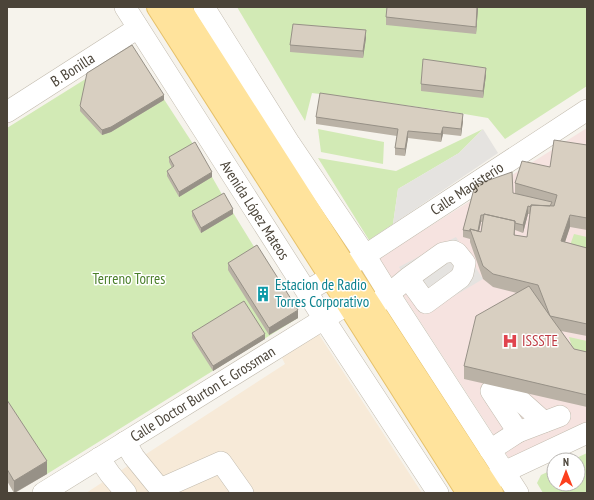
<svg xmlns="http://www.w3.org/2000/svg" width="594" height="500" viewBox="0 0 594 500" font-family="'PT Sans Narrow',sans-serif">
<rect width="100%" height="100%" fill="#f6f3ec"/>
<path fill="#f7ead8" d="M318,333L422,493H86L285,364L282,358Z"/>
<path fill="#f6e3e0" d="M587,128V425L510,460L379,258Z"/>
<path fill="#d2eab5" d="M237,7H587V86L505,139L488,118L441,110L312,93L305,121Z
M132,50L195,147L224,198L298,318L47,474L7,413V128Z
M318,129L384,142L383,164L321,152Z
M483,129L459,153L398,189L393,224L369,240L318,158L396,171Z
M574,234L587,237V256L568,251Z
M569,337L587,341V360L575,357Z
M587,453V493H543L537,483L541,475L554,469V484H578V460H572Z"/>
<path fill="#e5e3e0" d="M483,129L498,153L393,224L398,189L459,153Z
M456,237L483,279L427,312L399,267Z"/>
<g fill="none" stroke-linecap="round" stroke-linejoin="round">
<defs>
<g id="minor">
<path id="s1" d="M125,7L324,319L438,493"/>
<path d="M204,7L290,144L365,255L389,294L518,493"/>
<path id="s2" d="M7,112L138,28"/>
<path id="s3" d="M307,291L346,268L587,110"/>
<path d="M379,302L408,278L443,253L453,251L457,253L465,263L463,273L460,278L426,303L408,278"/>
<path d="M491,391L518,432"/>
<path d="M496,398L515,396L544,422"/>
<path d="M125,442L134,457L160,489L221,462L243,493"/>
<path d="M490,450L518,432L560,416"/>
<path d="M99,458L110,474L126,493"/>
<path d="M493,479L504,472L587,433"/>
<path id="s4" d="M43,493L348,304L361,294"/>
</g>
<path id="major" d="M158,7L348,304L468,493
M179,7L362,293L492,493"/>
</defs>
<use href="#minor" stroke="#c2bbae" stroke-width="22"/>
<use href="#major" stroke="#e6c16a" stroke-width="24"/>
<use href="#minor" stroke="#fff" stroke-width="21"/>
<use href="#major" stroke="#ffe39c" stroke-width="22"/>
</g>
<path fill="#bab2a6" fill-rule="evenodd" d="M478,7L476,34L386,25V17Z
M366,38L363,58L290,52V45Z
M486,75L483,98L421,91V84Z
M164,100L111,132L102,135L80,111V106Z
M316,117L463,121L461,136L443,134L441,142L408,138L405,156L395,155V148L397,136L316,124Z
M587,145V230L570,227L565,242L587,248V336L561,331L574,349L587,352V407L464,379V366L517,293L493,287L483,279L470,242V239L463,237V230L475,185L515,194V183L550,167ZM528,214H530L527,237L515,235V230L523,233ZM481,222H482L481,232L479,231Z
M169,157L212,177L179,197L167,176V171L172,168L169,162Z
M192,211L233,214L201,233L192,216Z
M228,263L298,318L269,335L228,270Z
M192,333L265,339L213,371L192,338Z
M7,400L47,474L15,493H14L7,481Z"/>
<path fill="#979187" d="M477,7L478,9L476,34V27Z
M366,30V38L363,58V51Z
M486,68V75L483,98V91Z
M164,95V100L111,132L102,135V130Z
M463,114V121L461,136V129Z
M443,127V134L441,142V134Z
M408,131V138L405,156V149Z
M212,172V177L179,197V192Z
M528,206V214L523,233V225Z
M233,209V214L201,233V228Z
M481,215V222L477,241V233Z
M570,215V227L561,254V241Z
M298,310V318L269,335V328Z
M265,334V339L213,371V366Z
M47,461V474L14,493V481Z"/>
<path fill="#d8cfc1" stroke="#979187" d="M387,7H477L476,27L386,17Z
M293,24L366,30L363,51L290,45Z
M132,45L164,95L111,127L102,130L80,106L87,73Z
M423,59L486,68L483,91L421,84Z
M320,93L463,114L461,129L443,127L441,134L408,131L405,149L395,148L398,129L316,117Z
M554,140L587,145V218L570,215L561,241L587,248V324L550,316L574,349L587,352V395L464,366L476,316L529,286L550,316L538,285L493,274L483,266L470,229L481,232L484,214L515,221L514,235L527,237L531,205L554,206L557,195L515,183L522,161L550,167Z
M195,142L212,172L179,192L167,171L174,166L169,157Z
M512,172L513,193L552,202L550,206L531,205V207L528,206L523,225L515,223V221L484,214V215H481L478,231L470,229V231L463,230L475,185Z
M224,193L233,209L201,228L192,211Z
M257,245L298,310L269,328L228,263Z
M244,301L265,334L213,366L192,333Z
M7,400L47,461L14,481L7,469Z"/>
<defs>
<symbol id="building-bare" viewBox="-9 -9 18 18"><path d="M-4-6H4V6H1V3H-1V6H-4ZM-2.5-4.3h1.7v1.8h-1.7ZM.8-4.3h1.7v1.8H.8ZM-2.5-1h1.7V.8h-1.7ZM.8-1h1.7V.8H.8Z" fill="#0f9aa8" stroke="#fff" stroke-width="2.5" paint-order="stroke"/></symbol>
<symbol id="hospital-bare" viewBox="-9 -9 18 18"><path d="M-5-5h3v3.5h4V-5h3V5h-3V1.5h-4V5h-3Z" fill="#e0444e" stroke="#fff" stroke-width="2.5" paint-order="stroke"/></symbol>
</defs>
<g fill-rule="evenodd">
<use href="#building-bare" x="252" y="283" width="22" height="22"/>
<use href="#hospital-bare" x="499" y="330" width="22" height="22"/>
</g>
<g text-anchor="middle" stroke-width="3" stroke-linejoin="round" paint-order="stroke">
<g font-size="15" fill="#4b4439" stroke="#fff">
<text dy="5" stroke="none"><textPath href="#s2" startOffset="78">B. Bonilla</textPath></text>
<text dy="5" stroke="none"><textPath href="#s3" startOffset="190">Calle Magisterio</textPath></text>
<text dy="5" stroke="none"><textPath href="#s1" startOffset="241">Avenida López Mateos</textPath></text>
<text dy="5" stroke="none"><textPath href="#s4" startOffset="188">Calle Doctor Burton E. Grossman</textPath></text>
</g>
<g font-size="15" fill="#4a7f2a" stroke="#fff">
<text x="129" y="284">Terreno Torres</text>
</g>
<g font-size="15" fill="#0d838f" stroke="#fff" text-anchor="start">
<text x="275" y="290">Estacion de Radio<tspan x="275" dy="17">Torres Corporativo</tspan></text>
</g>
<g font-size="15" fill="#be3a42" stroke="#fff" text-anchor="start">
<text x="522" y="346">ISSSTE</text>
</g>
</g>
<rect width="594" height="500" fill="none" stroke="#4b4439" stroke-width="16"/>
<g transform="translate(566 472)"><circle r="19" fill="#ffffff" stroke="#b7b4b0"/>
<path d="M0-3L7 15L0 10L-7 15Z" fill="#fc3f1d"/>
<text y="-6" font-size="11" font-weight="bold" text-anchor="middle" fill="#4b4439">N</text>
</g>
</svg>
